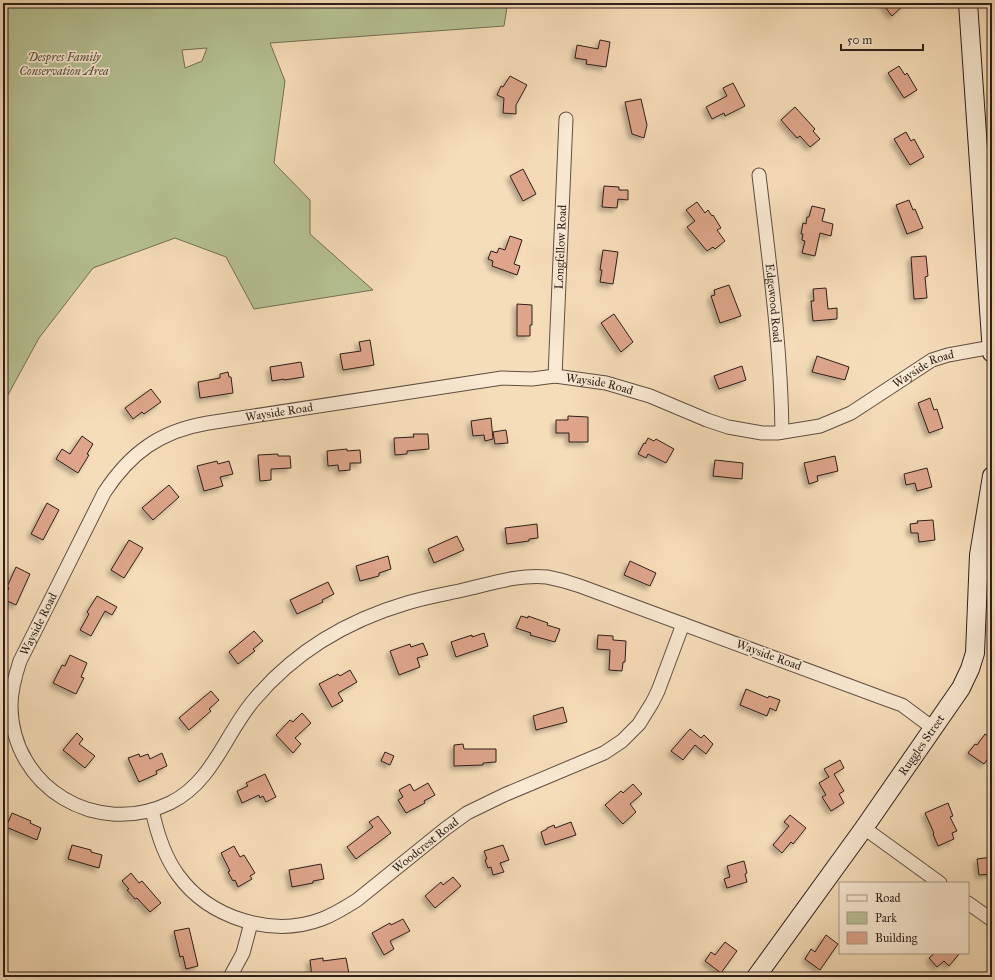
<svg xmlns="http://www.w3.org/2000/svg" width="995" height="980" viewBox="0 0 995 980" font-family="'IM FELL Great Primer',serif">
<defs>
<filter id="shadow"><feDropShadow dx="-3.5" dy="3.5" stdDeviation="2" flood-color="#0004"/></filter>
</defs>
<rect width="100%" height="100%" fill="#f6ddb9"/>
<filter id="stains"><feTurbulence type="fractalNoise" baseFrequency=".005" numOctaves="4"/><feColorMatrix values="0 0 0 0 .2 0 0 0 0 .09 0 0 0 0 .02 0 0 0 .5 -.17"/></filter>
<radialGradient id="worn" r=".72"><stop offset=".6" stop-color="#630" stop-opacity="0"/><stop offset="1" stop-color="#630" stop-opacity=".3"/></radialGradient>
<path fill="#b6c294" stroke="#727056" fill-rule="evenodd" d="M3,3H558L507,7L504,26L270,43L285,81L274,163L310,200V234L373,290L254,309L226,257L175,238L93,268L39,338L3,404ZM207,48L202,61L185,68L182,50Z"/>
<path fill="#dea58b" stroke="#2e1f19" filter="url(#shadow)" d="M882,3H906L892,16Z
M600,40L610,42L606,67L586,64L587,60L575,58L577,45L598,49Z
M899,66L905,75L907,73L917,90L904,98L888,73Z
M510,76L527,85L516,105V114L503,113L504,98L497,95L501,86L503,87Z
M733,83L745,106L725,116L724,113L712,119L706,107L727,96L723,88Z
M641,99L647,125L644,138L632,134L625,102Z
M795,107L815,129L813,131L820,139L810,147L800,136L797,138L781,120Z
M906,132L911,141L914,139L924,157L910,165L894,139Z
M523,169L536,194L523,201L510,176Z
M604,186L619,187V190H628V200L618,199L617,208L602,207Z
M909,200L913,210L915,209L923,228L907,234L896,205Z
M697,202L705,213L708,210L712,216L713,215L721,228L717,230L725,241L715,249L713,247L707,251L687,227L695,221L686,210Z
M812,206L825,209L822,221L833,224L831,236L820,233L815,256L802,253L805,241L802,240L803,234H801L803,223L806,224L807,217H809Z
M510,236L522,240L514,264L520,266L517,275L492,266L493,261L488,259L491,251L497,253L499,248L505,250Z
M603,250L618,252L613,284L600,282L602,270H600Z
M926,256L928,276L925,277L927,298L914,299L911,257Z
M729,285L741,316L720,323L711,296L715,295L714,290Z
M826,288L828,309L837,308V319L813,321L811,301H814L813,289Z
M517,304L532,305V325H530V336H517Z
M614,314L633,342L621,352L601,323Z
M370,340L374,365L343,370L340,354L361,351L359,342Z
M817,356L849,367L845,380L812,372Z
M301,362L304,377L284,380V379L272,381L270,367Z
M742,366L746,380L719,389L714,376Z
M228,372L229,377H231L233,393L200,398L198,382L220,378V374Z
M151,389L161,402L144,414L142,412L133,419L125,408Z
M930,398L934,410L937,409L943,428L929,433L918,403Z
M568,416L588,417V442H569V433H556V420H568Z
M491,418L493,439L485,441L484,435L473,436L471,421Z
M506,430L508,443L495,444L493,432Z
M413,434H428L429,449L407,451V454L395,455L394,438L414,437Z
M82,436L93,444L87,454L89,455L78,473L56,459L62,449L70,454Z
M648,438L654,441L656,439L674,449L666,463L648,454L646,458L638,454L644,443L645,444Z
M347,449V451L360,450L361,463H350V470L339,471L338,465L328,466L327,451Z
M278,454V456H290L291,468L271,469V480L260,481L258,455Z
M835,456L838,471L817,476L818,481L809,484L804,463Z
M715,460L743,463L742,479L713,476Z
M217,461L218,464L229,461L233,474L220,477L223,486L204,491L197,466Z
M927,468L932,487L917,491L915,483L906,485L904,474Z
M169,485L179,497L153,520L142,508Z
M47,503L59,510L43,540L31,534Z
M933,520L935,540L919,542L918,533H911L910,524L918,523L917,521Z
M537,524L538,538L529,539V541L507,544L505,528Z
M457,536L464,550L434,563L428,549Z
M129,540L143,548L124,578L111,570Z
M388,556L391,569L379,573V576L360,581L356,566Z
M630,561L656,573L650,586L624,575Z
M16,567L30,574L16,605L3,599L9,588L7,587Z
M328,582L334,594L322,600L323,602L297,614L290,600Z
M97,596L117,607L112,615L105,611L91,636L80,630L89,614L87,612Z
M521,616L528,618V616L548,623L547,625L560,629L555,642L530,635L531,633L516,628Z
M254,631L263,641L253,649L255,651L238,664L229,652Z
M484,633L488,646L456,657L451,642L472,635V637Z
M598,635L613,636V640L626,641L625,662H623L622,671L609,670L610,650L597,649Z
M423,643L428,655L417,658L420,667L399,675L390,651L410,644L411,647Z
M70,655L87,663L81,677L84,678L76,694L53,683L62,665L65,666Z
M350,670L357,682L338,693L343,701L332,707L319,684L338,674L340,676Z
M746,689L768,698L769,696L780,700L776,711L770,708L767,716L740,705Z
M211,691L219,700L209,709L211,711L189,730L179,718Z
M563,707L567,722L536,730L533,716Z
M302,713L311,723L295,738L301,744L293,753L276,735L290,720L293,722Z
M690,729L701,738L704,735L713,744L706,754L695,745L683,760L671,751Z
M77,733L83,739L79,744L95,756L85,768L63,750Z
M985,734L992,739V753L984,764L968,753L975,744L977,745Z
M463,744L464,749H496V762L483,763V765L454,766V745Z
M385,752L394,756L390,765L381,761Z
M162,753L167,766L156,771L157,774L139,782L128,758L139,754L140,757L148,754L150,759Z
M840,760L844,768L834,774L844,791L839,794L844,803L831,811L822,797L826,795L819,783L829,777L824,769Z
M265,774L276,797L266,802L263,796L260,798L259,795L242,803L237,791L248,786L246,783Z
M428,783L435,795L424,801L425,803L406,813L398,800L403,797L399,790L410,784L414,791Z
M633,784L642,794L630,804L636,812L623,824L605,805L621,791L623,793Z
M948,803L953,816L950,817L957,831L952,833L954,839L938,846L933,834L934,833L925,813Z
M12,813L31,821L30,823L41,828L37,840L6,827Z
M790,815L806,828L793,844L791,842L782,853L773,845L789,826L784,822Z
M378,816L391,833L356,859L347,847L373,827L369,822Z
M571,822L576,835L545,845L541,832L547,829V828L554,825L555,828Z
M72,845L91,850V852L102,855L99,868L68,859Z
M503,845L509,860L500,863L504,872L493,875L491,867L488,868L485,860L487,859L484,851Z
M234,846L240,857L244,855L255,873L250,876L252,879L238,887L235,880L233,881L228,872L230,871L221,853Z
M992,857V874L979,875L977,859Z
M744,861L747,873L745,874L747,882L727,888L724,879L730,877L727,866Z
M321,864L324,879L313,881V883L292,887L289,870Z
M131,873L139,883L142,881L161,903L150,912L137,898L135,899L127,890L129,889L122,881Z
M453,877L461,886L435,908L425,896L441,882L443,885Z
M403,919L410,931L390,941L394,949L384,955L372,933L390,923L391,925Z
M189,928L198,966L186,969L183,956L180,957L174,931Z
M826,935L838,944L820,970L805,959L811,949L815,952Z
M725,942L737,951L721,973L705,961L711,952L715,955Z
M935,953H960L949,966L944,961L937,967L929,958Z
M323,958V961L346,958L349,974L329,977H312L310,960Z"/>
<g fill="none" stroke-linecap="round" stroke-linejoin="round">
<defs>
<g id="street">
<path id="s1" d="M759,175C769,260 781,346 782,432"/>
<path id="s2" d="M555,376L566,119"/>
<path id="s3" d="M933,728L902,705L888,700L580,586C569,582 558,579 547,577C519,574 490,584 463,590C445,594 426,597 407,603C346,621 295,651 254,700C225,734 213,782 170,803C97,838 12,788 11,706C11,690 15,676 20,661L104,493C130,453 160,431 208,423L502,378L532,379L555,376L606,383L650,396L707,420L728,427L762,433H777L820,426L851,413L932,360L948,355L992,347"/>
<path id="s4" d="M152,810C157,833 164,856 178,875C209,918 272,938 322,919C335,914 346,907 357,900L445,829L467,813L504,795L604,753L622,741L639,724L652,703L658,691L683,624"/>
<path d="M864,828L940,883"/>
<path d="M968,903L992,920"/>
<path d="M230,977L243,953L251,923"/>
</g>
<g id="secondary">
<path d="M968,3L992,353"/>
<path id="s5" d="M756,977L864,828L961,688L970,669L975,653L979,555L992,476"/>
</g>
</defs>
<use href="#street" stroke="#604e41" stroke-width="15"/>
<use href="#secondary" stroke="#2e1f19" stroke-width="20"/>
<use href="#street" stroke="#f9e9d2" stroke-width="13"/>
<use href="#secondary" stroke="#f9e9d2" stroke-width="18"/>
</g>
<g text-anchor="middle" stroke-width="3.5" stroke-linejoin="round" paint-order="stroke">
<g font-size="12" font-style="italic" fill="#57503e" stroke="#f9e9d2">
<text x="64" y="61">Despres Family<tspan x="64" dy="14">Conservation Area</tspan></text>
</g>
<g font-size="12" fill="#2e1f19" stroke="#f9e9d2">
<text dy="4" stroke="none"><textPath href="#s2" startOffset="129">Longfellow Road</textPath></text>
<text dy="4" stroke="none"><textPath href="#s1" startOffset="129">Edgewood Road</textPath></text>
<text dy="4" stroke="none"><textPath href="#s3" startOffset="2207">Wayside Road</textPath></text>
<text dy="4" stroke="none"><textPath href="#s3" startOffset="1859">Wayside Road</textPath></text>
<text dy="4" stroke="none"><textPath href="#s3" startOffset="1535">Wayside Road</textPath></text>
<text dy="4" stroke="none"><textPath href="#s3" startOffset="1187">Wayside Road</textPath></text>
<text transform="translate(769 655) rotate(20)" y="4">Wayside Road</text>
<text dy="4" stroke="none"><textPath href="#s5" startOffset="285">Ruggles Street</textPath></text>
<text dy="4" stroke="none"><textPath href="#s4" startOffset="359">Woodcrest Road</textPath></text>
</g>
</g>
<rect width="995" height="980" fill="none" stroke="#f6ddb9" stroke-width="16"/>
<rect x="4" y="4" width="987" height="972" fill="none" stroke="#2e1f19" stroke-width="2"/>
<rect x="8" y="8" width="979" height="964" fill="none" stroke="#2e1f19"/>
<rect x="839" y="882" width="130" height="72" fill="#f9e9d2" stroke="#a89888"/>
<rect x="847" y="895" width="20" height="6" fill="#f9e9d2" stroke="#a89888"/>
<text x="875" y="902" font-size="12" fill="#2e1f19">Road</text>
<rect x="847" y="912" width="20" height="12" fill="#b6c294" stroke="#a89888"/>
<text x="875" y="922" font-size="12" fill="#2e1f19">Park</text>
<rect x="847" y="932" width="20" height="12" fill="#dea58b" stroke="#a89888"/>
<text x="875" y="942" font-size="12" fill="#2e1f19">Building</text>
<path d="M841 44v6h82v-6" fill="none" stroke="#2e1f19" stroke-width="2"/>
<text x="847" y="44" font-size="12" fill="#2e1f19" stroke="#f9e9d2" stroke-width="3" paint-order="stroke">50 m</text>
<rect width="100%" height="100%" filter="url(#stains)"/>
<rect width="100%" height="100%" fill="url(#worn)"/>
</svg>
